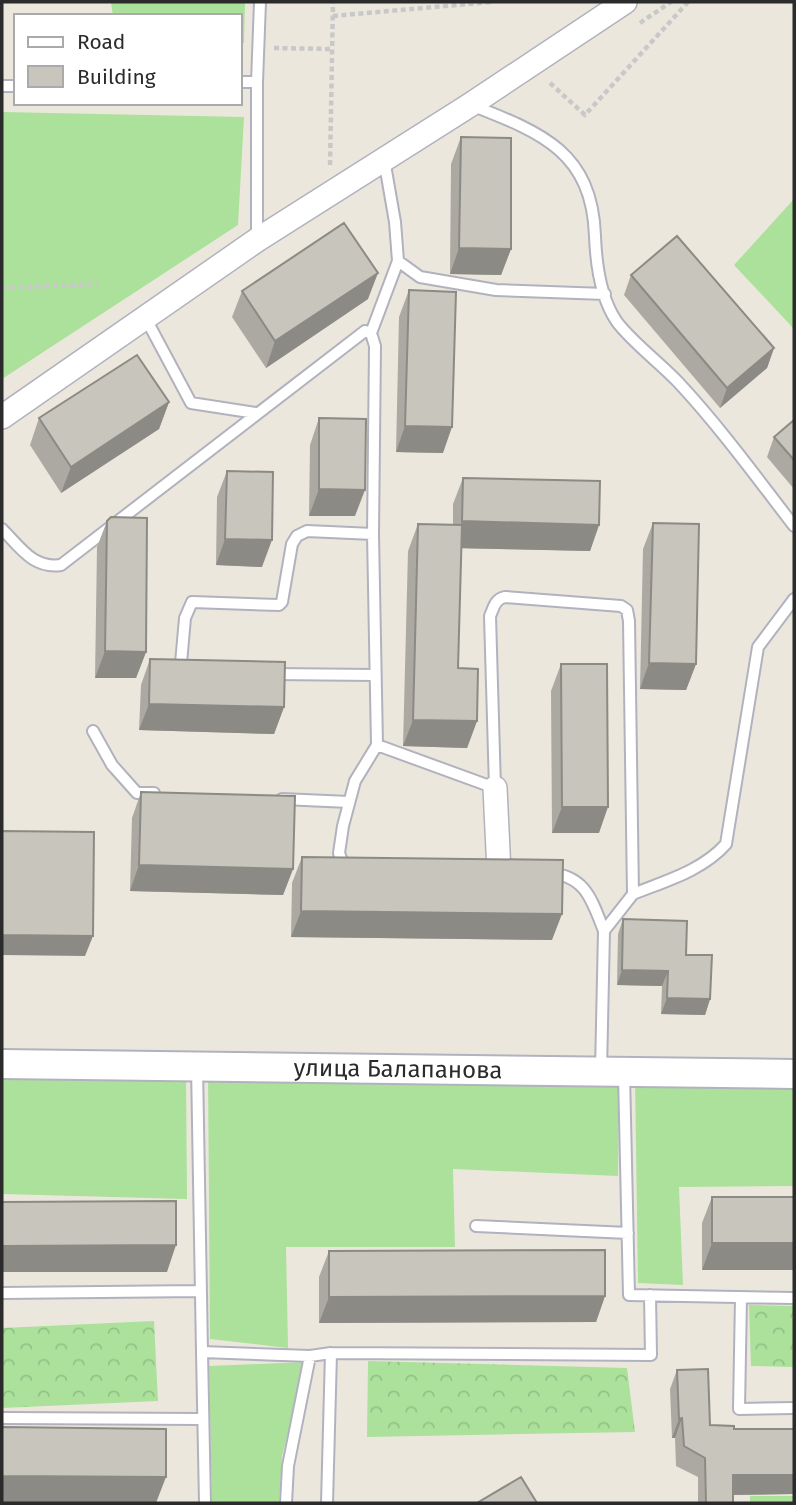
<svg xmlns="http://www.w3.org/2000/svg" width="796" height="1505" viewBox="0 0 796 1505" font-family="'Fira Sans',sans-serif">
<defs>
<pattern id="forest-crowns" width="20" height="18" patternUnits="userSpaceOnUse" patternTransform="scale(1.75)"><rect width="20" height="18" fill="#abe19b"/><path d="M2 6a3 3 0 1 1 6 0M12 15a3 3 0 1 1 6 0" fill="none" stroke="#93c186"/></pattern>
</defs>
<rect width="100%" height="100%" fill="#ece7dd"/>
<path fill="#abe19b" d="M111,2H245L244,43H240V16H113Z
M2,112L244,117L238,225L2,379Z
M794,199V329L734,265Z
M208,1071L619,1081L618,1176L453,1169L455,1247H286L288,1348L210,1339Z
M2,1072L186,1076L187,1199L2,1194Z
M635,1078L794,1081V1186L679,1187L683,1285L638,1283Z
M306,1362L282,1456L279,1503H212L209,1366Z
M750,1496H794V1503H750Z"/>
<path fill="url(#forest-crowns)" d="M749,1305L794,1306V1367L751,1366Z
M154,1321L158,1401L2,1408V1328Z
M368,1361L627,1368L635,1432L367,1437Z"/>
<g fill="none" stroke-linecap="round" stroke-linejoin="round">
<defs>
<path id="service" d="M240,82H257L260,2
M2,86H16
M471,105C540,132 592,151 595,236C596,263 601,299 617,322C632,342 660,363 678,382C720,427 757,478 794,526
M384,159L395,222L398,261L420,277L496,290L605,294
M257,240V82
M145,317L191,403L256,413
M371,333L398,261
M2,529C20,547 33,569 61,565L365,331L371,333L375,346L373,534L377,745L495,788L490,616C494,607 495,599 505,597L621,606L627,610L629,621L633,894C665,881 702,871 726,844L758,647L794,599
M188,670L181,663L185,618L192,602L279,605L282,602L292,544L297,536L307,531L373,534
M273,674L375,675
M93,731L112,765L137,793H154
M282,799L349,802
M349,868L343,864L339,853L343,826L355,781L377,745
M548,873C586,875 592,901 604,931
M197,1066L202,1352L310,1356L331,1353L651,1355L650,1295
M601,1071L604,931L633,894
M624,1074L629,1295L794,1298
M476,1226L628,1233
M2,1293L201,1291
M741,1297L739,1409L794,1408
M202,1352L205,1503
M2,1418L203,1419
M286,1503L288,1466L310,1356
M327,1503L331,1353"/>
<path id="minor" d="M2,417L257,240L470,105L625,2
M495,788L499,872"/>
<g id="tertiary">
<path id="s1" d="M2,1064L794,1074"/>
</g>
</defs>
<use href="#service" stroke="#b1b2be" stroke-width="14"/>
<use href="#minor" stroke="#b1b2be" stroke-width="26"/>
<use href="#tertiary" stroke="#b1b2be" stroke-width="32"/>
<path stroke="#c8c8c8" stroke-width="4.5" stroke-dasharray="5 3.5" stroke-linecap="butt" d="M333,16L491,2
M640,23L671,2
M274,48L332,49
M550,83L585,115L688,2
M330,165L333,2
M2,288L98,284"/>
<use href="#service" stroke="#fff" stroke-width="10"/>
<use href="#minor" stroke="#fff" stroke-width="23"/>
<use href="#tertiary" stroke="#fff" stroke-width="28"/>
</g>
<path fill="#aca9a2" d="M461,137L511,249L501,275L450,274L451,164Z
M631,275L774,348L767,368L720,408L624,295Z
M409,290L443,453L396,452L399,317Z
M242,291L368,299L266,368L232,317Z
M169,402L159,429L61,493L30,445L39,418Z
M319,418L355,516H309L310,445Z
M794,420V489L767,457L774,437Z
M227,471L262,567L216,565L217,497Z
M463,478L599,525L590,551L461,548L458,668L477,721L467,748L403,746L408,551L418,524L453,525V504Z
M107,521L146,652L136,678H95L97,547Z
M653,523L696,664L686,690L640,689L643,549Z
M150,659L284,707L274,734L139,730L141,685Z
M561,664L599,833H552L551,691Z
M141,792L293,869L283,895L130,891L132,818Z
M302,857L552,940L291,937L292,883Z
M623,919L686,955L710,999L705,1015L661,1014L662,986L617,985L618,934Z
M712,1197H794V1270H702V1223Z
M329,1251L605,1296L596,1322L319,1323V1277Z
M677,1370L710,1425L734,1429H794V1494L733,1495V1503H698V1477L676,1466L675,1438H672L670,1389Z"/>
<path fill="#8c8a84" d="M459,248L511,249L501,275L450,274Z
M378,273L368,299L266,368L275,341Z
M774,348L767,368L720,408L727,388Z
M169,402L159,429L61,493L71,467Z
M405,426L452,427L443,453L396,452Z
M319,489L365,490L355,516H309Z
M462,521L599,525L590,551L452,548Z
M225,539L272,540L262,567L216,565Z
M105,651L146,652L136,678H95Z
M649,663L696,664L686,690L640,689Z
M149,704L284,707L274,734L139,730Z
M413,720L477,721L467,748L403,746Z
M562,807H608L599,833H552Z
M139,865L293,869L283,895L130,891Z
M301,911L562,914L552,940L291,937Z
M2,935L93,936L85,956L2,955Z
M622,970L668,971L662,986L617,985Z
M667,998L710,999L705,1015L661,1014Z
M712,1243H794V1270H702Z
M176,1245L167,1272H2V1246Z
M605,1296L596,1322L319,1323L329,1297Z
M682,1418L675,1438H672L679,1419Z
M733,1475H794V1494L726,1495Z
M2,1476L166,1477L156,1503L2,1502Z"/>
<path fill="#c8c5bc" stroke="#8c8a84" stroke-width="2" d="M461,137L511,138V249L459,248Z
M344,223L378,273L275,341L242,291Z
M677,236L774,348L727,388L631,275Z
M409,290L456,292L452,427L405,426Z
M137,355L169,402L71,467L39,418Z
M319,418L366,419L365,490L319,489Z
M794,420V460L774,437Z
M227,471L273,472L272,540L225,539Z
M463,478L600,481L599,525L462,521Z
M111,517L147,518L146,652L105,651L107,521Z
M653,523L699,524L696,664L649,663Z
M418,524L462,525L458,668L478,669L477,721L413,720Z
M150,659L285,662L284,707L149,704Z
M561,664H607L608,807H562Z
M141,792L295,796L293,869L139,865Z
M2,831L94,832L93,936L2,935Z
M302,857L563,860L562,914L301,911Z
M623,919L687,921L686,955H712L710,999L667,998L668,971L622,970Z
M712,1197H794V1243H712Z
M176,1201V1245L2,1246V1202Z
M605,1250V1296L329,1297V1251Z
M708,1369L710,1425L734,1426V1429H794V1475H733V1503H706L705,1458L684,1446L682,1418L679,1419L677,1370Z
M2,1427L166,1429V1477L2,1476Z
M521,1477L537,1503H477Z"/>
<g text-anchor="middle" stroke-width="6" stroke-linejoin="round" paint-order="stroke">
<g font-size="24" fill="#2b2b2b" stroke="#fff">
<text dy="8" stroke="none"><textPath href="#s1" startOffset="396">улица Балапанова</textPath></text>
</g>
</g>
<rect width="796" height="1505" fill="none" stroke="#2b2b2b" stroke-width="7"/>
<rect x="14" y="14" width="228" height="91" fill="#ffffff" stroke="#aaaaaa" stroke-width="2"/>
<rect x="28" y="37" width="35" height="10" fill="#ffffff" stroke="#aaaaaa" stroke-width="2"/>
<text x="77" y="49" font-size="21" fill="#2b2b2b">Road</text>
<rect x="28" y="66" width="35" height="21" fill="#c8c5bc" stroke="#aaaaaa" stroke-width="2"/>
<text x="77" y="84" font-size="21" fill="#2b2b2b">Building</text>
</svg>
